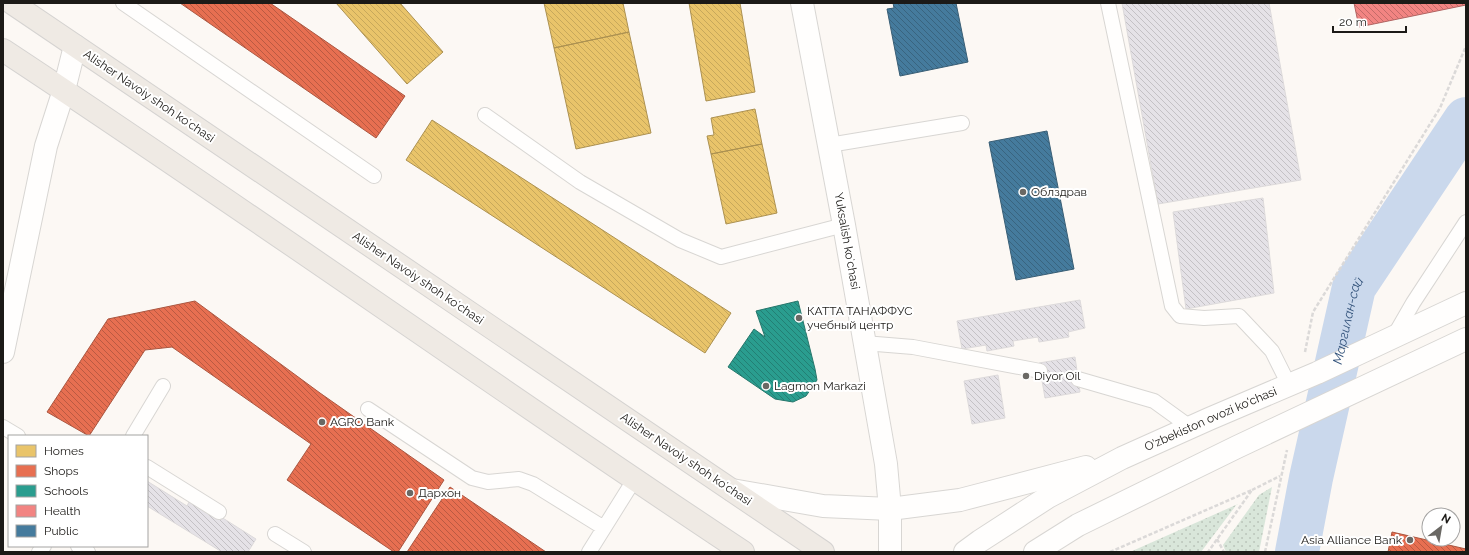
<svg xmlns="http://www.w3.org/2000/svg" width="1469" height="555" viewBox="0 0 1469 555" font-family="Raleway,sans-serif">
<defs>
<pattern id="grass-dots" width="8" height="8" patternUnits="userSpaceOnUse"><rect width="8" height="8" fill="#d9e6da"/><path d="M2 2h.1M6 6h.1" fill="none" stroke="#bac5ba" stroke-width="1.8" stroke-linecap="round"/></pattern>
<pattern id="homes-back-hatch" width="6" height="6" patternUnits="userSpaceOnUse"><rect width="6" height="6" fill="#e9c46a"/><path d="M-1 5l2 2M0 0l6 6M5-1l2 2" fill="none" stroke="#c7a85b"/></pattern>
<pattern id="shops-back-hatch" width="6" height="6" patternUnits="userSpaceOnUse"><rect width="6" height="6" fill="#e76f51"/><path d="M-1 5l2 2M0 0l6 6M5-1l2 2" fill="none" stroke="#ba5a42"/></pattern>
<pattern id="schools-back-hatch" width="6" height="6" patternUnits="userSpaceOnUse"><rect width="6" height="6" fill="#2a9d8f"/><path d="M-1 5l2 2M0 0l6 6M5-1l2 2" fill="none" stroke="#237f74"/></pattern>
<pattern id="health-back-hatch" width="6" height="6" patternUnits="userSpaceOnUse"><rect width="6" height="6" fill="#f28482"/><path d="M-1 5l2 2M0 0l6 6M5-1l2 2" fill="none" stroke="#c36b69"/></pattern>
<pattern id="public-back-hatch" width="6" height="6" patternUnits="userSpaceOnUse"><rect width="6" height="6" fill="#457b9d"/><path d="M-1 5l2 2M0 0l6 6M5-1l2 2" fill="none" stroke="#39647f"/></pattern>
<pattern id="building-back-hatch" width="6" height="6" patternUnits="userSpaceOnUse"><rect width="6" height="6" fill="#e5e2e7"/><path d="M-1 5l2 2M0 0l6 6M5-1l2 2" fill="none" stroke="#c4c1c5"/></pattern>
</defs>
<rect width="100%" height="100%" fill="#fcf8f4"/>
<path fill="url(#grass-dots)" d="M1272,487L1259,552H1226L1223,545L1259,495Z
M1237,504L1201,552H1130L1238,504Z"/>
<path fill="url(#homes-back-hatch)" stroke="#ac9151" d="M336,3H400L443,52L407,84Z
M544,3H623L629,32L554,48Z
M689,3H740L755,92L706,101Z
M629,32L651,133L576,149L554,48Z
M755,109L762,144L711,154L707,136L714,135L711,118Z
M432,120L731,313L705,353L406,160Z
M762,144L777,213L726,224L711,154Z"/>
<path fill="url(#shops-back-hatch)" stroke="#aa5640" d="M180,3H270L405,96L376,138Z
M195,301L320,393L444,480L398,552H394L287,480L311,444L172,347L145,350L89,436L47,412L108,319Z
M450,487L546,552H407Z
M1392,532L1466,549V552H1388Z"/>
<path fill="url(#schools-back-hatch)" stroke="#26766b" d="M798,301L815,369L817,380L806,396L793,402L775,399L728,367L754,329L765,337L756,311Z"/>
<path fill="url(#health-back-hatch)" stroke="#b26462" d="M1354,3H1466V5L1359,27Z"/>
<path fill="url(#public-back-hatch)" stroke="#395e75" d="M893,3H956L968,62L900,76L887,9L894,8Z
M1047,131L1074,269L1016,280L989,142Z"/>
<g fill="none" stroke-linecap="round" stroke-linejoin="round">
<path stroke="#cad8ec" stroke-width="44" id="s1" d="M1297,552L1311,478L1354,287L1466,119"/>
</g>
<path fill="url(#building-back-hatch)" stroke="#dddadb" d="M1122,3H1269L1301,180L1158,204Z
M1263,198L1274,293L1186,309L1173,212Z
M1080,300L1085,328L1068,332L1069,337L1039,342L1038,337L1013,341L1014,346L987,351L986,345L962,349L957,321Z
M1075,357L1080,392L1045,398L1039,363Z
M998,375L1005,418L972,424L964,381Z
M147,481L187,506L191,498L256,539L248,552H222L147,506Z"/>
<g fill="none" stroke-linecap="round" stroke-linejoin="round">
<defs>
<path id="service" d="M123,3L374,176
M1108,3L1172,306L1180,316L1204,318L1239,316L1272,351L1289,385
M485,115L580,182L680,240L721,257L844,225
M829,145L962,123
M1394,336L1413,303L1466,222
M864,343L913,347L1040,371
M1078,379L1154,401L1190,427
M368,409L472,478L488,482L519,479L533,484L604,528
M3,427L18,436
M133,436L163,386
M147,467L219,512
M275,534L304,552
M78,546L88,552
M39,552L44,546
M589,552L634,480"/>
<path id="minor" d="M3,352L46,146L64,90L75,46"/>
<g id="secondary">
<path d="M802,3L844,225L886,464L890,509V552"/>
<path d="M732,490L823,506L890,509L960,500L1086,467"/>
<path id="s2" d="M965,552L980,541L1048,497L1122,458L1209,419L1317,373L1466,303"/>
<path d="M1035,552L1078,525L1237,447L1466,339"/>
</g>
<path id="primary" d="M12,3L823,552
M3,50C252,214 494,387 743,552"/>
</defs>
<use href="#service" stroke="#d8d6d3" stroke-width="16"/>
<use href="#minor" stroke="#d8d6d3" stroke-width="24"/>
<use href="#secondary" stroke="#d8d6d3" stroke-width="24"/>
<use href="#primary" stroke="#d5d3d1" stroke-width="24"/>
<path stroke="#dbd9d8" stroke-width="2.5" stroke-dasharray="4 2" stroke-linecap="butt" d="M1305,352L1313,312L1440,108L1466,46
M1252,490L1280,476
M1217,539L1224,552
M1110,552L1252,490L1208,552
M1265,552L1287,450"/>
<use href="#service" stroke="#fffefd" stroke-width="14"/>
<use href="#minor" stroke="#fffefd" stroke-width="22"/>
<use href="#secondary" stroke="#fffefd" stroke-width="22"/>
<use href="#primary" stroke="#efeae4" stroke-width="22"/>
</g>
<g fill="#6a6864" stroke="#fff" stroke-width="1.5">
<circle cx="1023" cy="192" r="4"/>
<circle cx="799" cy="318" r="4"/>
<circle cx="1026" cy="376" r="4"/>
<circle cx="766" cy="386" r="4"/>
<circle cx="322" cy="422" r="4"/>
<circle cx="410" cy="493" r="4"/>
<circle cx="1410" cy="540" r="4"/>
</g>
<g text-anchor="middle" stroke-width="4" stroke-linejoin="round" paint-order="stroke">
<g font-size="12" fill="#1c1a17" stroke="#fff">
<text transform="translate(149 96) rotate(34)" y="4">Alisher Navoiy shoh koʻchasi</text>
<text transform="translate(847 241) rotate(80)" y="4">Yuksalish koʻchasi</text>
<text transform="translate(418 278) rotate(34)" y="4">Alisher Navoiy shoh koʻchasi</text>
<text dy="4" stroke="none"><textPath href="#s2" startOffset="280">O'zbekiston ovozi ko'chasi</textPath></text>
<text transform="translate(686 459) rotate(34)" y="4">Alisher Navoiy shoh koʻchasi</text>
</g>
<g font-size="12" fill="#1c1a17" stroke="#fff" text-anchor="start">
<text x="1031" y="196">Облздрав</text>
<text x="807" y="315">КАТТА ТАНАФФУС<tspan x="807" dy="14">учебный центр</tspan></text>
<text x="1034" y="380">Diyor Oil</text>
<text x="774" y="390">Lagmon Markazi</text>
<text x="330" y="426">AGRO Bank</text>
<text x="418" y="497">Дархон</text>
<text x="1402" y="544" text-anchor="end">Asia Alliance Bank</text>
</g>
<g font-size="13" font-style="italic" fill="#33537b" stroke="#fff">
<text dy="5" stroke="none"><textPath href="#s1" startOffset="237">Маргилан-сай</textPath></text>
</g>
</g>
<rect width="1469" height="555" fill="none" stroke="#1c1a17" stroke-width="8"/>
<rect x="8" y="435" width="140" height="112" fill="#ffffff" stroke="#a4a3a2"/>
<rect x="16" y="445" width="20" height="12" fill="#e9c46a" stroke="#a4a3a2"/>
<text x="44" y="455" font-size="12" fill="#1c1a17">Homes</text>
<rect x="16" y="465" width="20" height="12" fill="#e76f51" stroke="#a4a3a2"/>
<text x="44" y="475" font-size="12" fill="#1c1a17">Shops</text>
<rect x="16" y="485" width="20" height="12" fill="#2a9d8f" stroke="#a4a3a2"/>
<text x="44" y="495" font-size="12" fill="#1c1a17">Schools</text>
<rect x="16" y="505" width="20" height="12" fill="#f28482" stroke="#a4a3a2"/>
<text x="44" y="515" font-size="12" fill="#1c1a17">Health</text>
<rect x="16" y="525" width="20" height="12" fill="#457b9d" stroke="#a4a3a2"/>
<text x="44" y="535" font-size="12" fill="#1c1a17">Public</text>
<g transform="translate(1441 527) rotate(31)"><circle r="19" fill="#ffffff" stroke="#a4a3a2"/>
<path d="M0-3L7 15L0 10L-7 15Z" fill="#6a6864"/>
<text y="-6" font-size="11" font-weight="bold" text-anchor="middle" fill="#1c1a17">N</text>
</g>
<path d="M1333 26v6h73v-6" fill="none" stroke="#1c1a17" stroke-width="2"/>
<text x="1339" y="26" font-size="12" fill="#1c1a17" stroke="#ffffff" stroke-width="3" paint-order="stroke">20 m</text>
</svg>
